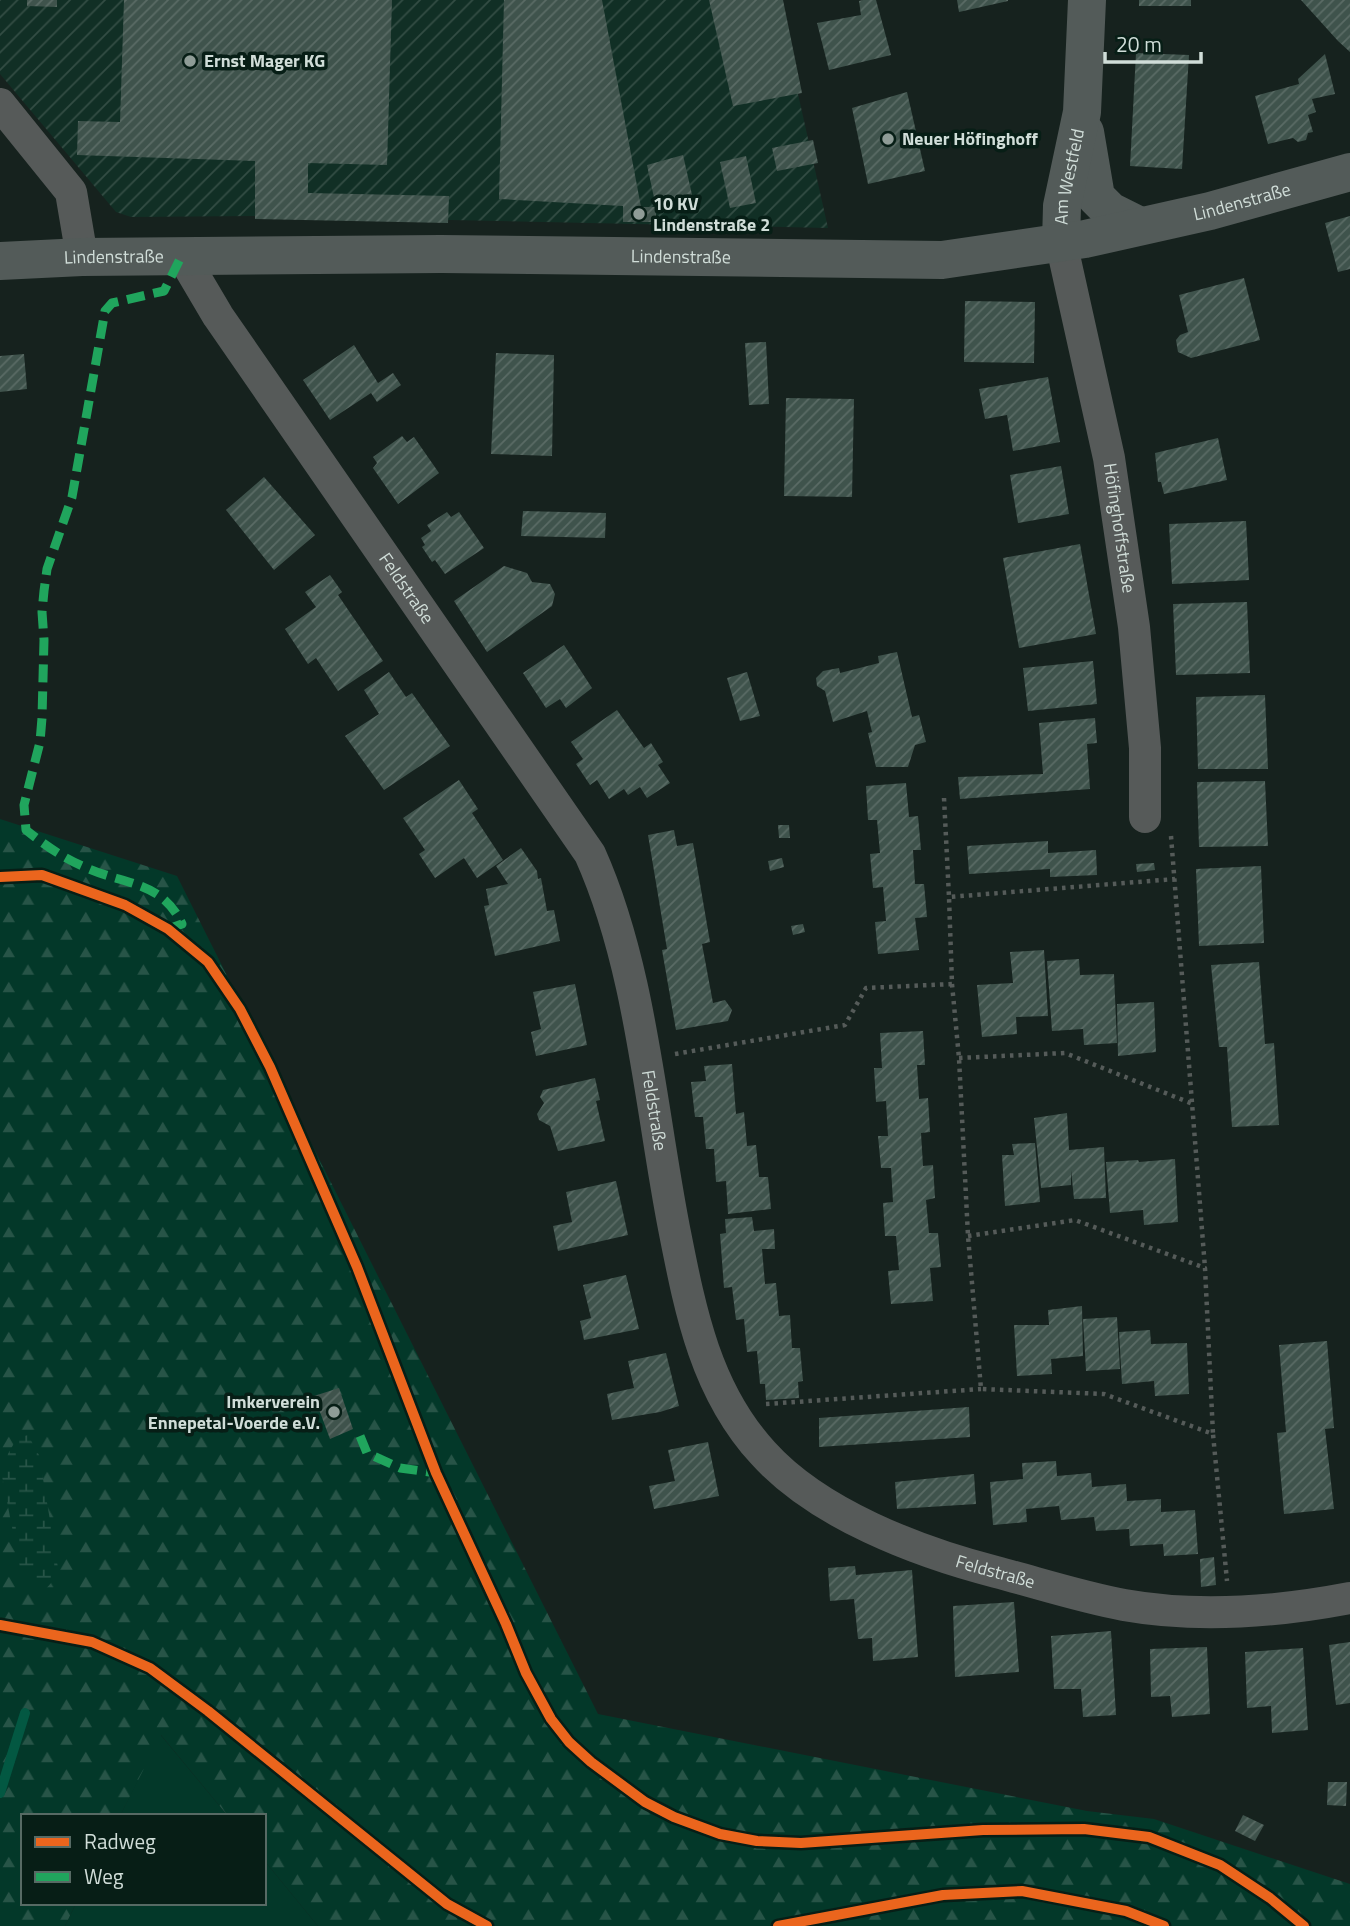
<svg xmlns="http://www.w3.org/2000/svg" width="1350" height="1926" viewBox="0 0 1350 1926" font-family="'Titillium Web',sans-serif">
<defs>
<pattern id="industrial-furrows" width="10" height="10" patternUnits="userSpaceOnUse" patternTransform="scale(1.75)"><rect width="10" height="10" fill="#112f25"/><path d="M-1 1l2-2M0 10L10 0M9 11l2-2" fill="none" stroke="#334d44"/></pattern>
<pattern id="forest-firs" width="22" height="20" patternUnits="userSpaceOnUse" patternTransform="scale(1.75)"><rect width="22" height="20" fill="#033829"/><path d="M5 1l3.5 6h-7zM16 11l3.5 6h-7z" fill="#275447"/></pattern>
<pattern id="wetland-marsh" width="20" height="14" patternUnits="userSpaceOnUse" patternTransform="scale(1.75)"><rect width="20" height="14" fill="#033829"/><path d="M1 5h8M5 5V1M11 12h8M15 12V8" fill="none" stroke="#275447"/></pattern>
<pattern id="building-hatch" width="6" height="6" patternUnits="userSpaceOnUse" patternTransform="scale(1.75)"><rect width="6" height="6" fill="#3f534c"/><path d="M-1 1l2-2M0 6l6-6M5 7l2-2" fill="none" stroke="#5a6b65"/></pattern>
</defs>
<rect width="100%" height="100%" fill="#16221e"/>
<path fill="url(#industrial-furrows)" d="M0,0H777L828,228L262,216L131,217L116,212L0,74Z"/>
<path fill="#033829" d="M160,1734L228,1816H120Z
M264,1860L318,1926H65L76,1903H264Z"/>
<path fill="url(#forest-firs)" d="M0,819L177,876L598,1714L1087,1811L1154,1819L1350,1884V1926H318L264,1860V1816H228L161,1735L120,1816H23V1903H76L65,1926H0Z"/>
<path fill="url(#wetland-marsh)" d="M28,1435L39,1455L59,1574L44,1591L21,1573L2,1476L8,1454L17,1438Z"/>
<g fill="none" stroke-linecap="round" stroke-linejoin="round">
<path stroke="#035842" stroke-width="10" d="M0,1793L25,1713"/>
</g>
<path fill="url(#building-hatch)" d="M27,0H57V7L27,6Z
M124,0H392L387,165L308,163V193L449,196L448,223L255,219V161L77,155L78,121L120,122Z
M504,0H602L641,207H656L647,165L683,155L693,199L656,207V222H623V206L499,199Z
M709,0H783L802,93L733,106Z
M863,0H876L891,55L829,70L817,23L861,15L859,1Z
M957,0H1008V1L959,12Z
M1139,0H1191V6H1139Z
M1301,0H1350V52L1338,41Z
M1136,53L1189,55L1182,169L1130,166Z
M1325,54L1335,94L1312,99L1316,112L1308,115L1313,132L1308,133L1306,140L1298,142L1293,138L1268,144L1255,96L1299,84L1298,79Z
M907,92L925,171L868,184L852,108Z
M813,140L818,163L777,171L772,148Z
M746,156L756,203L730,208L720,162Z
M1350,216V269L1338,272L1325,223Z
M1244,278L1260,340L1191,358L1178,352L1176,340L1180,335L1188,332L1179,295Z
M965,301L1035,302L1034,363L964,362Z
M766,342L769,404L749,405L745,343Z
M354,345L378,383L393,373L401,385L377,402L371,393L330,420L303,380Z
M496,353L554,355L552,456L491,454Z
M24,354L27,389L0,392V356Z
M1048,377L1060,442L1013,451L1007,415L985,419L979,389Z
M786,398L854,399L852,497L784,496Z
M402,436L407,442L414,437L439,473L398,504L373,468L377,463L373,457Z
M1218,438L1227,480L1164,494L1161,482H1158L1155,453Z
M1061,466L1069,514L1018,523L1010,475Z
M264,477L315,535L274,570L226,510Z
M523,511L606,513L605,538L521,536Z
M447,512L451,517L459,512L484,548L445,574L435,560L432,562L422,547L425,545L421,538L431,531L427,525Z
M1246,521L1249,580L1172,584L1169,524Z
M1080,544L1096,634L1019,648L1003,558Z
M504,566L527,573L532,582L550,584L555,594L552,606L487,652L454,601Z
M330,575L342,592L338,595L383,661L338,691L316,658L308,664L285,629L316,607L305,592Z
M1247,602L1250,673L1176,675L1173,604Z
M564,645L592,688L566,708L560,699L546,708L523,673Z
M897,652L912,717L919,715L926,742L915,745L908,767H876L868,733L872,732L867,711L833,722L825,691L817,686L816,678L823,671L839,668L840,673L879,663L878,656Z
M1093,661L1097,704L1028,711L1023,668Z
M389,672L406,697L412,693L450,746L384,790L345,736L379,714L364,690Z
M747,672L760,716L740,721L727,678Z
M1265,695L1268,769H1198L1196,697Z
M617,710L644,748L651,743L663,762L658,765L670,783L647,798L640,787L628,795L624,789L609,799L597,780L590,785L576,764L583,759L571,742Z
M1095,718L1097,743L1087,744L1090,789L960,799L958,777L1043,774L1039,723Z
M459,780L478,809L472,813L503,860L477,878L464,858L435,878L419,854L425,850L403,818Z
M1265,781L1268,846L1199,847L1197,782Z
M906,783L909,817L918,816L921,850H913L915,884H924L927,917L915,918L919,950L878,954L875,922L886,921L883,887L873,888L870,854L880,853L877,820H868L866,786Z
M778,825H789L790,838H779Z
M674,830L677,846L693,843L710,942L702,944L713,1003L725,1000L732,1010L728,1021L676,1030L662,950L667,949L648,835Z
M1048,841V853L1096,850L1097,875L1050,877V869L969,874L967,846Z
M521,848L537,871L538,879L541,878L547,911L554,910L560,941L495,956L484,906L489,905L486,889L508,884L496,866Z
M782,858L784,867L770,871L768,861Z
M1154,863L1155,870L1137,872L1136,864Z
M1261,866L1264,943L1199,946L1196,869Z
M803,924L805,932L793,935L791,926Z
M1044,950L1048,1016L1016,1017L1017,1034L982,1037L977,985L1013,983L1010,952Z
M1079,959L1080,975L1114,974L1117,1043L1084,1045L1083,1029L1052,1031L1047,961Z
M1259,962L1265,1044L1274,1043L1279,1125L1232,1127L1227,1047H1219L1211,965Z
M575,984L587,1045L536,1056L531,1032L541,1029L533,992Z
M1154,1002L1156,1052L1118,1056L1117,1004Z
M923,1031L925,1065H917L919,1099L928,1098L930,1132L921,1133L923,1166L933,1165L935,1198L926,1200L929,1233H938L941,1267L930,1268L933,1301L891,1304L888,1271L899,1270L896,1236H885L883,1203L893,1202L891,1168H881L878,1136H888L886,1101L876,1102L874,1068H882L880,1033Z
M732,1064L736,1114L744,1112L747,1146L756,1145L759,1177H768L771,1209L728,1214L726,1181L716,1182L714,1149H706L703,1117H695L691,1082L706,1081L704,1066Z
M595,1078L600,1100L596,1101L605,1141L558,1151L550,1126L539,1120L537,1114L544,1103L540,1097L543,1090Z
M1067,1113L1069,1150L1104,1147L1106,1198L1074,1199L1071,1170V1185L1041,1188L1034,1118Z
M1035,1143L1040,1202L1005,1206L1002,1155H1014L1012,1144Z
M1175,1159L1178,1222L1144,1225L1143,1210L1110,1213L1106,1162L1138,1160L1139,1162Z
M616,1181L628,1235L558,1251L553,1226L572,1222L566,1192Z
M752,1217L754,1231L774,1229L775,1249H762L765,1284L776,1283L779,1316L790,1315L792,1348H800L803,1381L798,1382L799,1398L766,1400L765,1384H760L757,1351L747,1352L744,1319L736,1320L732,1287L724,1288L720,1234L726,1233L725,1219Z
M626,1275L639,1329L584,1340L580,1321L591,1318L583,1285Z
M1082,1306L1083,1356L1051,1359L1052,1374L1017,1376L1014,1325H1049L1048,1310Z
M1117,1317L1120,1369L1086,1371L1083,1319Z
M1150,1330L1151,1344L1187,1343L1189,1394L1155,1396L1154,1381L1122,1384L1119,1332Z
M1327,1341L1334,1428L1325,1429L1334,1509L1284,1514L1277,1433L1286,1432L1279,1345Z
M666,1353L679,1406L660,1412L612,1420L607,1394L634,1388L628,1361Z
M339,1388L353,1429L330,1439L314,1396Z
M969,1407L970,1437L819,1447V1418Z
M708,1442L719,1496L654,1509L649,1486L675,1481L668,1450Z
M1056,1461L1057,1476L1091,1473L1092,1487L1126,1484L1127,1501L1161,1499V1512L1195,1510L1198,1554L1164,1556L1163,1544L1130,1546L1129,1529L1096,1531L1094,1517L1061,1520L1059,1506L1026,1509L1027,1522L993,1525L990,1482L1023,1479L1022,1463Z
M974,1474L976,1504L897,1509L895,1482Z
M1214,1557L1216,1585L1201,1587L1200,1559Z
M855,1566L856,1575L912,1570L918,1657L873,1661L872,1638L858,1639L854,1599L830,1601L828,1568Z
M1014,1602L1019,1672L955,1677L953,1606Z
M1111,1631L1116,1715L1083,1717L1081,1689H1054L1051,1636Z
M1350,1642V1703L1336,1705L1329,1645Z
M1207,1647L1210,1714L1172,1717L1170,1696L1151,1697L1150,1649Z
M1303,1648L1308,1730L1272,1733L1271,1706L1247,1708L1245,1652Z
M1328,1782H1347L1346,1806L1327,1805Z
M1243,1815L1264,1825L1255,1841L1235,1831Z"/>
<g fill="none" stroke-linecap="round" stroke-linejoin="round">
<path stroke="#555b59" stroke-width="4.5" stroke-dasharray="3.5 5" stroke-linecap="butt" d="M944,798L949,897L1175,879
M1171,836L1205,1268
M952,984L959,1058L968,1236L981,1389L1104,1394L1213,1434L1227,1581
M675,1054L845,1025L866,988L952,984L949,897
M959,1058L1065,1053L1193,1104
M968,1236L1075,1220L1205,1268L1213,1434
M766,1404L981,1389"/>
<g stroke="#565a59" stroke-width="32">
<path d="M0,104L71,192L82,257"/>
<path id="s1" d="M1061,242L1109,458L1134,627L1145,748V817"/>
<path id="s2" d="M182,255L218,316L590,854C641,968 650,1105 674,1228C690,1309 705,1390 763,1453C818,1514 918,1552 996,1572C1038,1583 1081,1597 1124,1605C1197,1618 1277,1612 1350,1598"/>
</g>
<g stroke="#535b59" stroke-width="38">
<path d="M1085,132L1096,197L1110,211L1138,225"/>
<path id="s3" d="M1061,242L1062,206L1082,112L1087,0"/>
<path id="s4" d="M0,261L82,257L441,254L942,260L1085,239L1210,211L1350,172"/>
</g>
<path stroke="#20a55d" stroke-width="9" stroke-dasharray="18 9" stroke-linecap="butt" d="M168,929L182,924C162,881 125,885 87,868C63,858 46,846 26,830L24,805L40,742L42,718L44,640L42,612L44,591L47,569L72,497L105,311L112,303L164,291L182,255
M360,1436L367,1453L400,1468L436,1473"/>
<defs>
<path id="cycleway" d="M0,877L42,875L125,905L168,929L208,962L240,1009L270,1067L357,1267L436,1473L506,1624L526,1673L551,1719L569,1742L591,1762L645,1802L674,1817L720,1834L757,1841L801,1843L983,1830L1084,1829L1149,1837L1220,1865L1270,1898L1304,1926
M0,1625L92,1642L150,1668L208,1711L447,1904L487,1926
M778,1926L943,1895L1022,1891L1126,1911L1164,1926"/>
</defs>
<use href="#cycleway" stroke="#071e16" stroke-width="15"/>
<use href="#cycleway" stroke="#eb651d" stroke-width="10"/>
</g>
<g fill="#8f9c97" stroke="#071e16" stroke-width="2.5">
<circle cx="190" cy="61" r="7"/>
<circle cx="888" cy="139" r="7"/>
<circle cx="639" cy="214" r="7"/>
<circle cx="334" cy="1412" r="7"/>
</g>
<g text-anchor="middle" stroke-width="7" stroke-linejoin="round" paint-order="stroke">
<g font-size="18" font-weight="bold" fill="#d0ddd8" stroke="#071e16" text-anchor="start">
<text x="204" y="67">Ernst Mager KG</text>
<text x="902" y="145">Neuer Höfinghoff</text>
<text x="653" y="210">10 KV<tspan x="653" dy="21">Lindenstraße 2</tspan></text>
<text x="320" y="1408" text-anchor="end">Imkerverein<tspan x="320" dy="21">Ennepetal-Voerde e.V.</tspan></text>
</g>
<g font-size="18" fill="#d0ddd8" stroke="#071e16">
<text dy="6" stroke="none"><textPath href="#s3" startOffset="66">Am Westfeld</textPath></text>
<text dy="6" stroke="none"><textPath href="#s4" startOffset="1248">Lindenstraße</textPath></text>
<text dy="6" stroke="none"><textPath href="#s4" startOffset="114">Lindenstraße</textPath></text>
<text dy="6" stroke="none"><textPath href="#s4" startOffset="681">Lindenstraße</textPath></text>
<text dy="6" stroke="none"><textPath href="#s1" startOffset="292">Höfinghoffstraße</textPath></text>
<text dy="6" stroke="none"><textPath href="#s2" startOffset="402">Feldstraße</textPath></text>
<text dy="6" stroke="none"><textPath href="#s2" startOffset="990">Feldstraße</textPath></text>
<text dy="6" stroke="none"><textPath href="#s2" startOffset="1619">Feldstraße</textPath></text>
</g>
</g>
<rect x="21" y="1814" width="245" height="91" fill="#071e16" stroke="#576a64" stroke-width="2"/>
<rect x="35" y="1837" width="35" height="10" fill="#eb651d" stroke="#576a64" stroke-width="2"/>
<text x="84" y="1849" font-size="21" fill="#d0ddd8">Radweg</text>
<rect x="35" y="1872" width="35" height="10" fill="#20a55d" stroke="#576a64" stroke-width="2"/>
<text x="84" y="1884" font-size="21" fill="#d0ddd8">Weg</text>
<path d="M1105 52v10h96v-10" fill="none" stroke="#d0ddd8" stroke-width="3.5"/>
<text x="1116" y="52" font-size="21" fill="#d0ddd8" stroke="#071e16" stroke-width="5" paint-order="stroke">20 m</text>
</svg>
